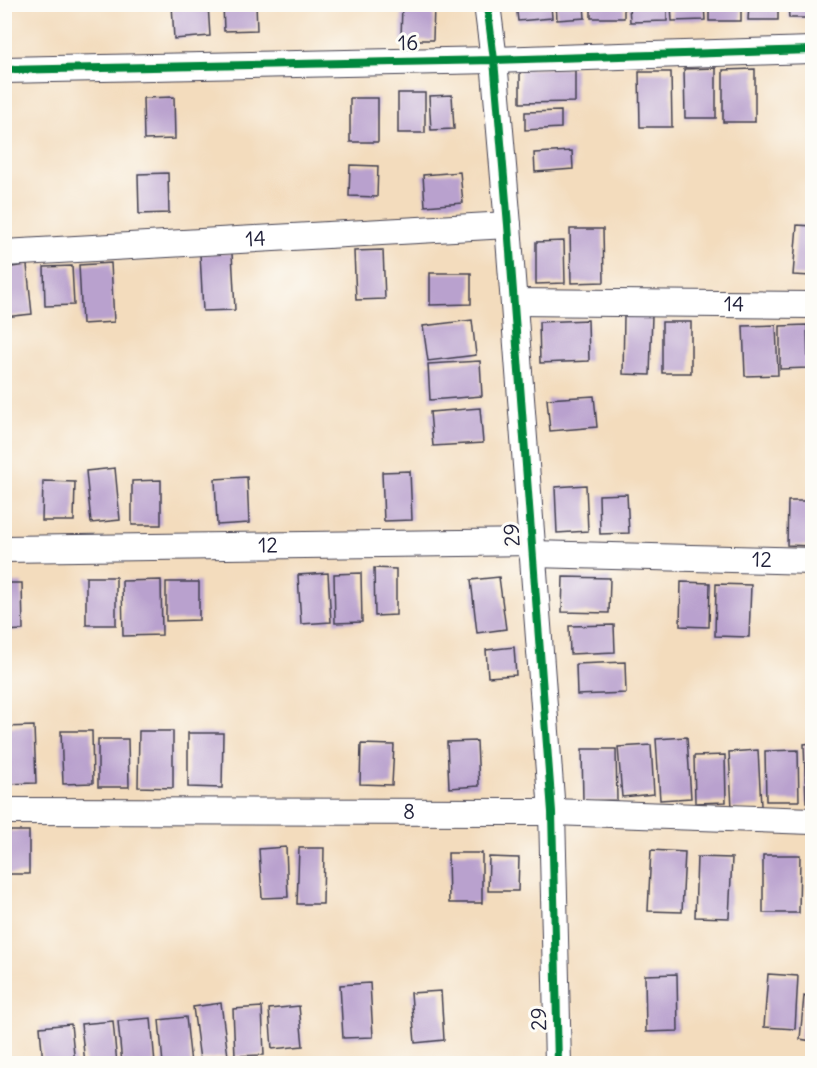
<svg xmlns="http://www.w3.org/2000/svg" width="817" height="1068" viewBox="0 0 817 1068" font-family="Delius,sans-serif">
<rect width="100%" height="100%" fill="#fdfcf7"/>
<filter id="ink" filterUnits="userSpaceOnUse"><feTurbulence type="fractalNoise" baseFrequency=".0167" numOctaves="2"/><feDisplacementMap in="SourceGraphic" scale="12" xChannelSelector="R" yChannelSelector="G"/><feConvolveMatrix kernelMatrix="1 2 1 2 8 2 1 2 1" color-interpolation-filters="sRGB"/></filter>
<filter id="wash" filterUnits="userSpaceOnUse"><feTurbulence type="fractalNoise" baseFrequency=".008" numOctaves="4" result="noise"/><feDisplacementMap in="SourceGraphic" scale="24" xChannelSelector="R" yChannelSelector="G"/><feGaussianBlur stdDeviation="1.35" result="paint"/><feColorMatrix in="noise" values="0 0 0 0 0 0 0 0 0 0 0 0 0 0 0 0 0 1.4 0 .05"/><feComposite in="paint" operator="in"/></filter>
<g filter="url(#wash)">
<rect width="100%" height="100%" fill="#f3dcbd"/>
<g id="blocks">
<path fill="#b9a1ce" d="M172,4H208L210,36L174,39Z
M223,4H256L257,30L224,31Z
M402,4H434L433,40H401Z
M516,4H551L552,18L518,21Z
M556,4H584L585,18L557,20Z
M591,4H624V18H591Z
M629,4H667V21L630,22Z
M671,4H704L705,20L672,21Z
M709,4H741V21H709Z
M749,4H778V20H748Z
M788,4H812V18H789Z
M575,68V102L520,103V69Z
M716,68V118H685L684,69Z
M755,69V122H723V70Z
M639,72H671L672,127H640Z
M398,93H425V133H398Z
M452,95L454,129L431,130L429,96Z
M174,97L175,139L144,140L143,98Z
M350,98H378V142H350Z
M561,111V128L525,130V112Z
M572,151L573,169L535,172L534,153Z
M350,165L378,166L377,197L349,196Z
M460,172L463,203L425,206L423,175Z
M168,173L169,213L139,214L138,174Z
M797,225L812,226V276L793,275Z
M570,229H603L604,282L571,283Z
M564,241L565,283L536,284V242Z
M383,250L385,299L356,300L354,251Z
M232,253L235,310L203,311L200,254Z
M111,263L114,322L82,324L79,265Z
M27,265L32,314L4,317V268Z
M72,266L74,305L45,306L44,267Z
M430,273H471V304L430,305Z
M624,315H652L650,375L623,374Z
M472,320L476,355L428,361L423,326Z
M588,320L589,361L540,363L539,322Z
M662,322H691V373H662Z
M776,325L778,375L745,376L743,326Z
M807,325L808,368L780,369V326Z
M480,361L482,396L430,400L428,364Z
M594,396L597,427L550,431L547,399Z
M480,408L483,443L433,446L430,412Z
M115,468L120,520L91,523L86,471Z
M410,471L412,520L384,521L382,472Z
M247,477L249,523L217,525L215,479Z
M161,480V525H132V481Z
M43,481L75,482L74,521H42Z
M586,485L588,531L557,533L555,487Z
M627,494L629,533L600,534L599,495Z
M788,501H812V546L787,545Z
M374,568L396,569V615L375,616Z
M328,573L331,622L301,624L298,575Z
M361,573L362,622L335,623L334,574Z
M86,577H116V625H86Z
M499,577L506,629L477,633L471,580Z
M563,577L610,578L609,613L562,612Z
M161,580L162,635L123,636L122,581Z
M166,582H199V620L166,621Z
M681,582L710,583L709,627L680,626Z
M4,583H22L23,630L4,631Z
M716,584L751,585L749,637L715,636Z
M614,625L615,652L570,654L569,626Z
M514,647L516,675L488,677L486,650Z
M625,662L626,693L577,695L576,664Z
M34,726L36,783L4,784V727Z
M61,731H92L93,783L63,784Z
M139,731H173V788L138,787Z
M188,733H223L222,788L188,787Z
M687,737L691,798L660,800L656,739Z
M98,739H128L129,787H98Z
M477,741L479,786L449,788L447,742Z
M812,743V802H806L804,744Z
M361,744L394,745L392,785L360,784Z
M651,745L654,794L622,797L618,747Z
M582,749H616L617,800L583,801Z
M758,750L761,806L732,808L729,752Z
M798,750L799,801H766L765,751Z
M725,755L726,802L695,803L694,756Z
M4,831H29V874H4Z
M286,847L288,897L262,898L259,849Z
M299,848H324L323,904H297Z
M651,850L685,852L682,912L648,911Z
M448,853H482V903H449Z
M763,855H800L799,913H763Z
M489,857L519,858L518,891H488Z
M697,857L732,858L729,918L695,917Z
M677,974L678,1031L646,1032L645,975Z
M768,974L798,976L795,1029L764,1027Z
M370,983L373,1037L343,1038L340,985Z
M441,991L444,1040L415,1043L411,993Z
M804,996L812,997V1041L800,1039Z
M221,1003L228,1056L200,1060L193,1007Z
M299,1006L303,1046L272,1049L269,1009Z
M262,1007L264,1055L235,1056L233,1009Z
M186,1017L191,1064H163L159,1020Z
M151,1018L155,1064H122L118,1021Z
M113,1021L117,1064H85L81,1024Z
M71,1024L75,1064H43L40,1027Z"/>
</g>
</g>
<g filter="url(#ink)">
<use href="#blocks" fill-opacity="0" stroke="#413e4e" stroke-width="1.5"/>
<g fill="none" stroke-linecap="round" stroke-linejoin="round">
<defs>
<g id="minor">
<path d="M487,4L494,60L508,225L552,812L558,1064"/>
<path d="M4,70L494,60L812,50"/>
<path id="s1" d="M4,253L508,225"/>
<path id="s2" d="M514,302L812,305"/>
<path id="s3" d="M4,549L530,542"/>
<path id="s4" d="M532,554L812,561"/>
<path id="s5" d="M4,811L552,812L812,821"/>
</g>
</defs>
<use href="#minor" stroke="#413e4e" stroke-width="28"/>
<use href="#minor" stroke="#fff" stroke-width="26"/>
<defs>
<path id="cycleway" d="M487,4L494,60L508,225L552,812L558,1064
M4,70L494,60L812,50"/>
</defs>
<use href="#cycleway" stroke="#fdfcf7" stroke-width="11"/>
<use href="#cycleway" stroke="#00873e" stroke-width="8"/>
</g>
</g>
<g text-anchor="middle" stroke-width="6" stroke-linejoin="round" paint-order="stroke">
<g font-size="21" fill="#22223b" stroke="#fdfcf7">
<text transform="translate(408 43) rotate(-1)" y="7">16</text>
<text dy="7" stroke="none"><textPath href="#s1" startOffset="252">14</textPath></text>
<text dy="7" stroke="none"><textPath href="#s2" startOffset="220">14</textPath></text>
<text transform="translate(512 535) rotate(-94)" y="7">29</text>
<text dy="7" stroke="none"><textPath href="#s3" startOffset="264">12</textPath></text>
<text dy="7" stroke="none"><textPath href="#s4" startOffset="230">12</textPath></text>
<text dy="7" stroke="none"><textPath href="#s5" startOffset="405">8</textPath></text>
<text transform="translate(539 1019) rotate(-91)" y="7">29</text>
</g>
</g>
<rect width="817" height="1068" fill="none" stroke="#fdfcf7" stroke-width="24"/>
</svg>
